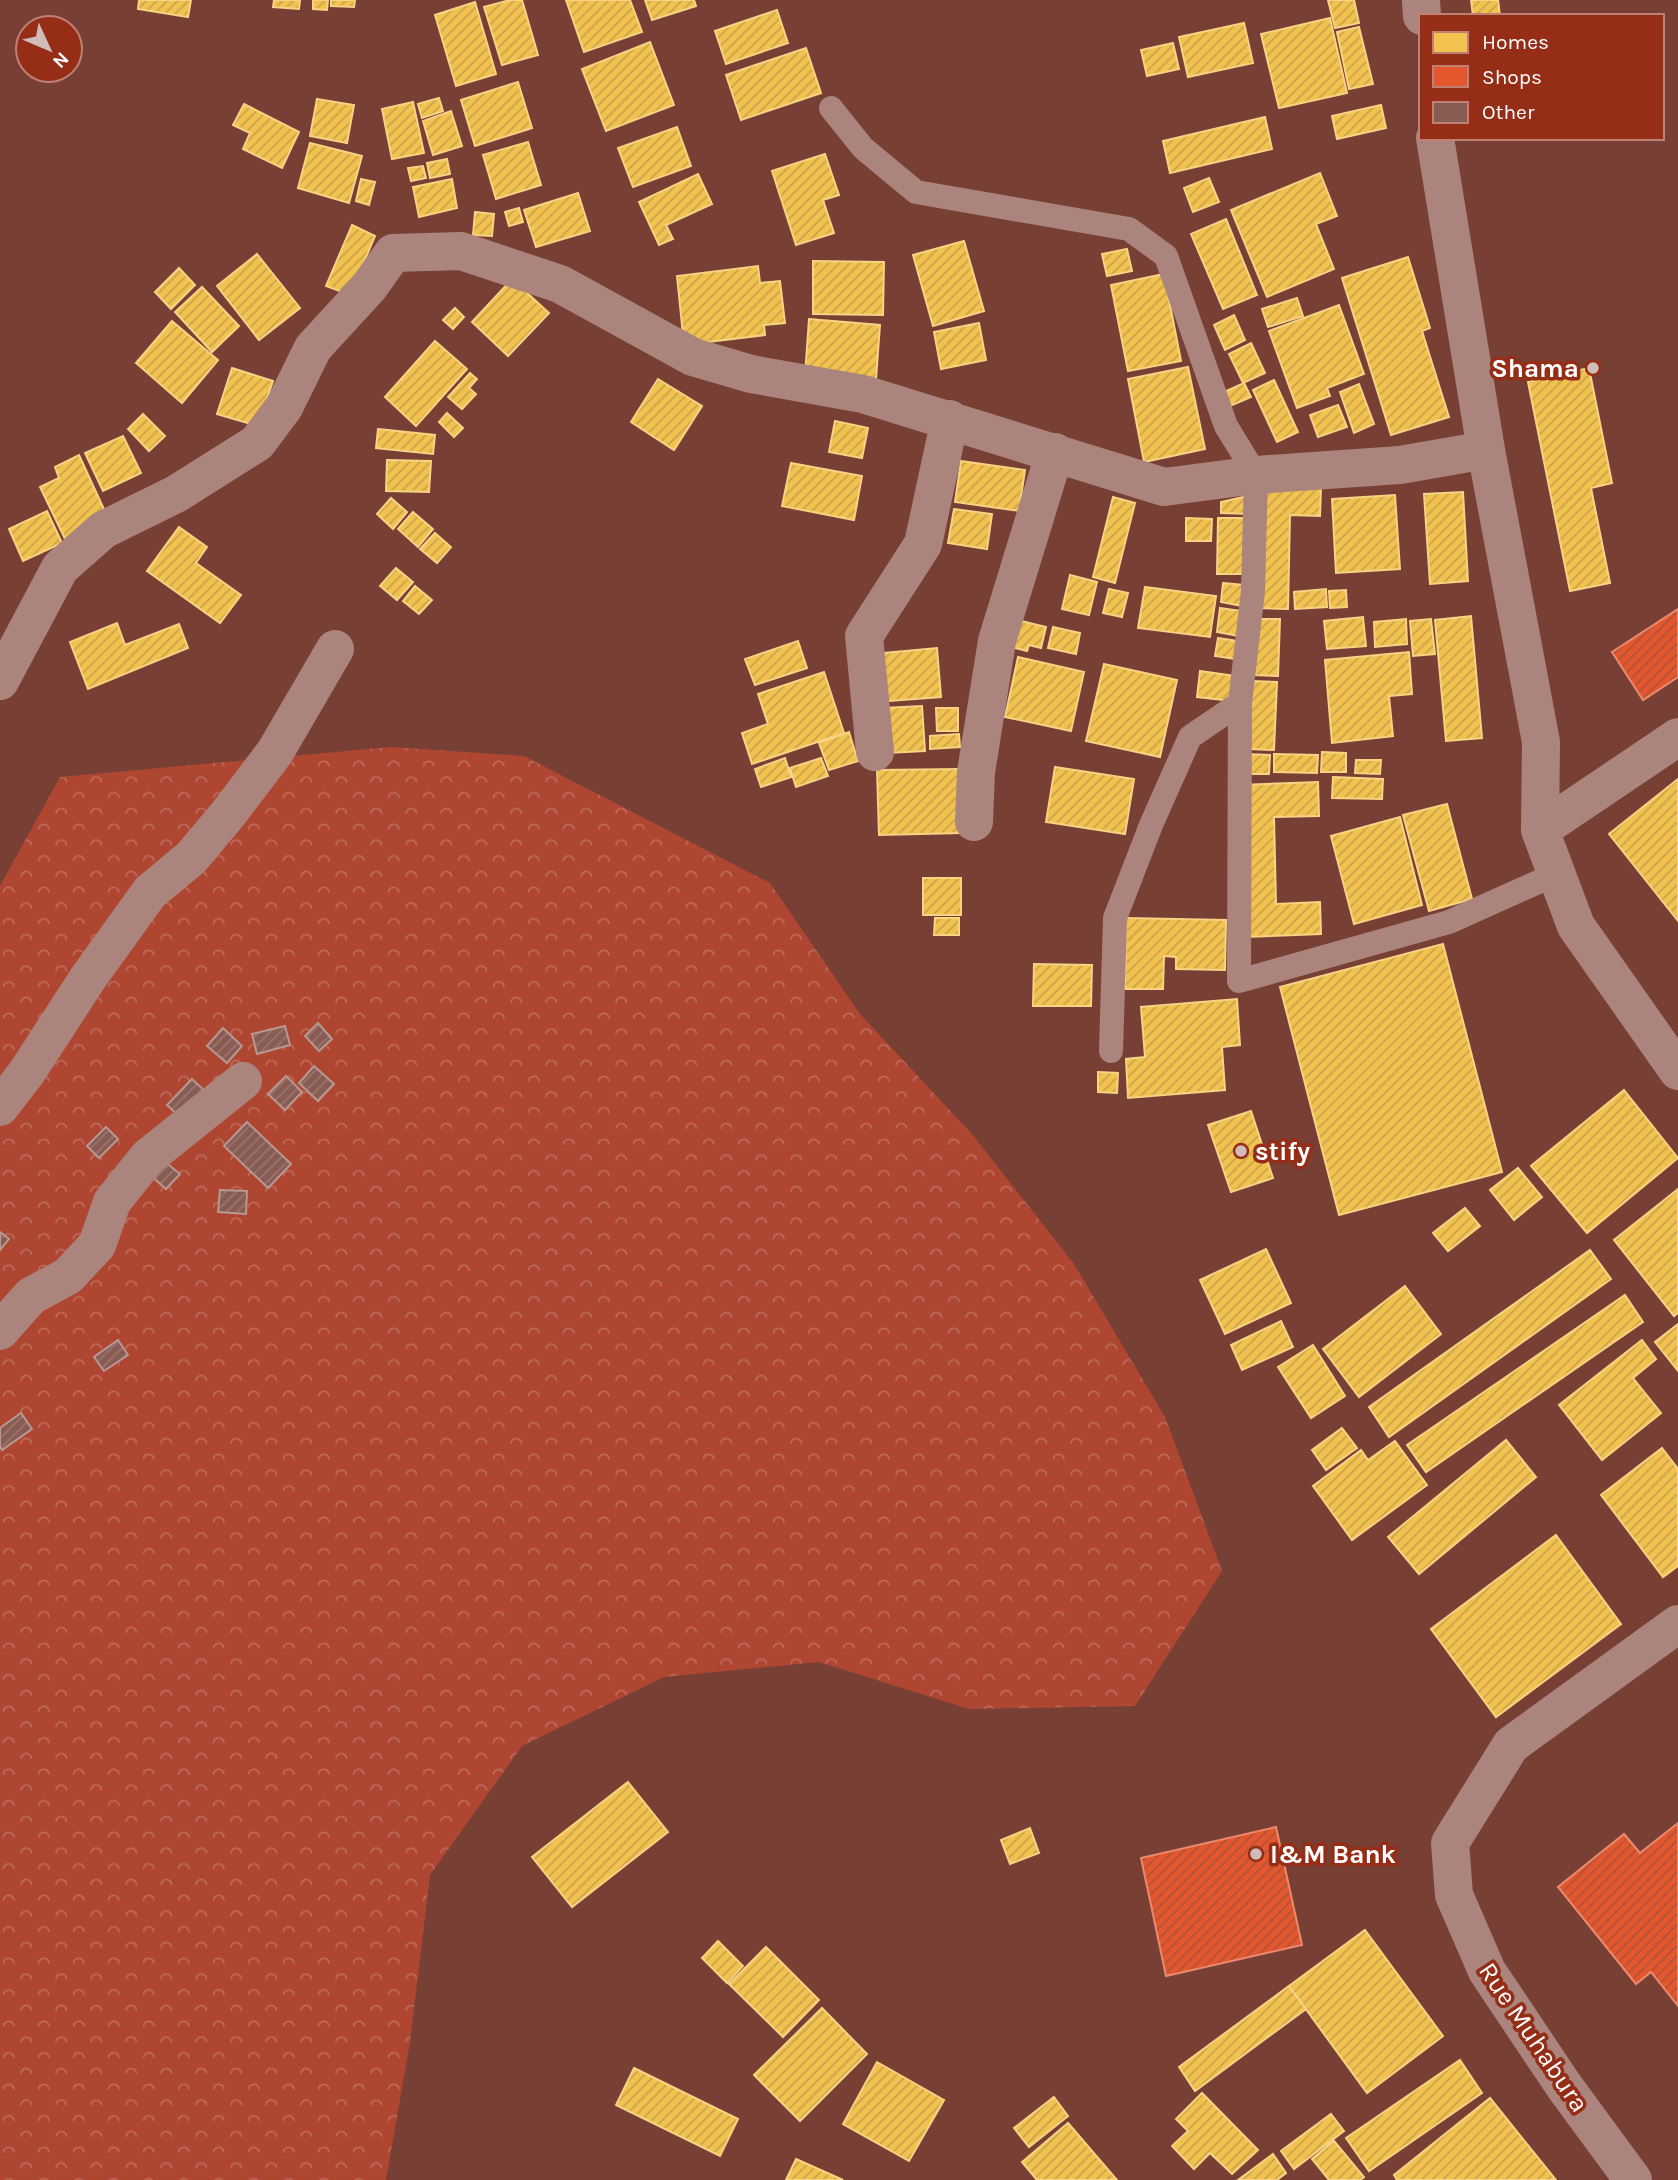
<svg xmlns="http://www.w3.org/2000/svg" width="1678" height="2180" viewBox="0 0 1678 2180" font-family="Karla,sans-serif">
<defs>
<pattern id="forest-crowns" width="20" height="18" patternUnits="userSpaceOnUse" patternTransform="scale(1.75)"><rect width="20" height="18" fill="#ae4632"/><path d="M2 6a3 3 0 1 1 6 0M12 15a3 3 0 1 1 6 0" fill="none" stroke="#be6b5b"/></pattern>
<pattern id="homes-hatch" width="6" height="6" patternUnits="userSpaceOnUse" patternTransform="scale(1.75)"><rect width="6" height="6" fill="#f2c14e"/><path d="M-1 1l2-2M0 6l6-6M5 7l2-2" fill="none" stroke="#c8a44e"/></pattern>
<pattern id="shops-hatch" width="6" height="6" patternUnits="userSpaceOnUse" patternTransform="scale(1.75)"><rect width="6" height="6" fill="#e4572e"/><path d="M-1 1l2-2M0 6l6-6M5 7l2-2" fill="none" stroke="#af5338"/></pattern>
<pattern id="building-hatch" width="6" height="6" patternUnits="userSpaceOnUse" patternTransform="scale(1.75)"><rect width="6" height="6" fill="#885c53"/><path d="M-1 1l2-2M0 6l6-6M5 7l2-2" fill="none" stroke="#9a746d"/></pattern>
</defs>
<rect width="100%" height="100%" fill="#784034"/>
<path fill="url(#forest-crowns)" d="M391,747L524,756L770,883L860,1014L972,1134L1074,1264L1165,1417L1222,1571L1135,1706L969,1709L819,1662L664,1677L522,1746L430,1875L410,2042L386,2180H0V886L60,777Z"/>
<path fill="url(#homes-hatch)" stroke="#f6d483" stroke-width="2" d="M139,0H191L188,17L138,9Z
M274,0H300L299,9L273,7Z
M313,0H328L327,10L313,9Z
M331,0H355L354,7L331,6Z
M510,0H522L538,55L502,65L484,7Z
M566,0H630L642,32L584,52Z
M645,0H694L696,6L652,20Z
M1328,0H1354L1359,23L1335,28Z
M1471,0H1498L1500,16H1473Z
M475,2L496,74L456,86L435,15Z
M777,10L788,43L726,64L715,31Z
M1330,18L1347,93L1279,108L1261,34Z
M1244,23L1253,63L1188,77L1179,37Z
M1359,27L1373,84L1349,89L1337,32Z
M650,42L674,105L606,131L582,69Z
M1173,43L1179,69L1147,76L1141,50Z
M806,48L821,93L741,120L726,75Z
M518,82L532,128L475,146L461,100Z
M439,98L443,111L422,118L418,104Z
M317,99L354,105L347,143L310,136Z
M413,102L424,153L392,159L382,109Z
M244,104L299,132L282,168L243,149L250,133L233,125Z
M1381,105L1386,128L1337,139L1332,116Z
M451,111L462,146L433,155L423,121Z
M1265,117L1272,149L1170,173L1163,141Z
M677,127L691,166L633,187L618,148Z
M528,142L541,185L496,199L483,155Z
M310,143L362,156L349,203L298,188Z
M825,154L839,195L823,200L834,233L796,245L772,171Z
M447,159L450,174L430,178L427,163Z
M423,166L426,178L411,181L408,168Z
M1320,173L1337,216L1316,224L1334,269L1267,297L1231,210Z
M698,174L712,204L666,225L673,239L659,245L639,202Z
M1209,178L1219,202L1193,212L1184,188Z
M361,179L375,182L369,205L356,201Z
M452,179L457,208L419,217L413,187Z
M578,193L590,231L536,247L524,210Z
M519,208L523,222L509,226L505,212Z
M475,212L494,214L492,236L473,235Z
M1226,219L1257,295L1223,309L1191,234Z
M352,225L375,236L350,295L326,286Z
M964,241L984,311L933,326L913,255Z
M1127,249L1132,271L1107,276L1102,254Z
M257,254L300,308L259,340L217,286Z
M1408,257L1430,328L1422,331L1449,417L1391,435L1342,278Z
M813,261L884,262L883,315L813,314Z
M758,266L760,283L780,281L785,323L764,325L765,335L684,345L677,276Z
M179,268L195,285L171,309L155,292Z
M1164,274L1181,361L1128,371L1111,285Z
M512,279L549,313L508,356L472,322Z
M202,287L239,326L212,352L175,312Z
M1297,298L1303,316L1268,327L1262,309Z
M1339,305L1364,374L1327,388L1330,396L1297,408L1269,331Z
M455,308L464,317L453,329L443,320Z
M1234,315L1245,340L1225,350L1214,325Z
M809,319L880,325L876,379L805,375Z
M172,321L218,360L182,403L136,363Z
M979,323L986,360L941,369L934,332Z
M435,341L467,369L416,426L385,397Z
M1251,343L1265,373L1243,383L1229,354Z
M1188,367L1205,449L1144,462L1128,379Z
M232,368L273,381L258,426L217,414Z
M1589,368L1612,483L1591,488L1610,583L1570,591L1528,382Z
M470,373L477,379L469,388L476,394L462,409L448,397Z
M658,379L702,406L674,450L631,422Z
M1274,380L1298,432L1277,442L1253,390Z
M1244,383L1251,397L1230,406L1224,392Z
M1359,384L1374,424L1354,433L1340,392Z
M1338,405L1347,427L1318,437L1310,415Z
M447,413L463,428L454,437L439,422Z
M143,414L165,436L149,451L128,429Z
M835,421L868,428L862,458L829,452Z
M378,429L435,435L433,454L376,448Z
M123,436L141,473L103,491L85,453Z
M79,455L108,518L65,539L40,487L59,478L55,467Z
M387,460L431,461L429,492L386,491Z
M961,461L1025,470L1019,511L955,502Z
M791,463L862,476L854,520L782,506Z
M1262,487L1321,488L1320,516L1290,515L1288,609L1259,608Z
M1463,492L1468,581L1430,584L1424,494Z
M1252,495L1251,514L1221,513V502Z
M1395,495L1400,569L1336,573L1332,499Z
M1113,497L1135,503L1115,583L1093,577Z
M391,498L407,512L393,529L377,514Z
M954,509L992,514L987,549L948,543Z
M47,511L62,543L23,561L9,529Z
M413,512L433,529L418,547L398,529Z
M1186,518L1212,519L1211,541H1186Z
M1218,518H1252L1251,574H1217Z
M179,527L207,547L196,563L241,595L220,623L147,571Z
M435,533L451,547L437,563L420,549Z
M396,568L413,582L397,600L380,586Z
M1070,575L1097,582L1089,615L1062,609Z
M1223,583L1244,585L1242,606L1221,602Z
M415,586L432,600L419,614L403,601Z
M1145,587L1216,596L1210,637L1138,628Z
M1109,589L1128,593L1122,617L1103,613Z
M1326,589L1327,607L1295,609L1294,592Z
M1346,590L1347,607L1330,608L1329,591Z
M1220,608L1242,611L1239,636L1217,632Z
M1471,616L1482,738L1446,741L1435,620Z
M1363,617L1366,646L1327,649L1324,621Z
M1255,619H1280L1278,676L1254,675Z
M1406,619L1407,644L1375,647L1374,622Z
M1431,619L1435,654L1413,656L1410,621Z
M1017,620L1046,627L1041,648L1029,645L1027,651L1011,647Z
M117,623L125,645L179,624L188,648L88,689L70,642Z
M1053,627L1080,633L1076,654L1048,648Z
M1218,638L1238,641L1236,659L1215,656Z
M798,641L807,668L755,685L745,659Z
M937,648L941,697L876,702L873,654Z
M1409,652L1412,694L1389,696L1393,736L1332,743L1325,660Z
M1018,657L1084,672L1071,731L1005,717Z
M1104,664L1177,680L1160,757L1086,741Z
M1200,671L1236,676L1232,701L1197,697Z
M824,672L844,733L752,764L742,733L768,724L758,694Z
M1252,681L1277,682L1274,750L1249,749Z
M922,706L925,751L886,753L884,708Z
M936,708H958V731H937Z
M849,732L858,761L829,770L819,743Z
M959,734L960,747L930,749V736Z
M1322,752L1346,753V772H1321Z
M1244,754L1270,755L1269,774H1244Z
M1274,754L1318,755L1317,773L1274,772Z
M785,758L791,777L761,787L755,769Z
M821,758L828,776L796,787L790,768Z
M1356,760H1381L1380,774L1355,773Z
M1055,767L1134,779L1125,834L1046,822Z
M960,769L961,833L879,835L877,770Z
M1333,777L1383,779L1382,799L1332,798Z
M1678,779V921L1609,834Z
M1318,782L1319,816L1274,817L1276,904L1320,902L1321,934L1246,937L1241,785Z
M1447,804L1472,899L1429,911L1403,815Z
M1400,817L1422,905L1354,924L1331,836Z
M923,878H961V915H923Z
M935,918H959V935H934Z
M1126,918L1226,920L1225,970L1176,969V957L1164,956L1163,989H1125Z
M1443,944L1502,1172L1339,1215L1280,987Z
M1034,964L1092,965L1091,1006H1033Z
M1237,999L1240,1045L1222,1047L1225,1090L1128,1098L1126,1059L1145,1057L1141,1007Z
M1098,1072L1118,1073L1117,1093L1098,1092Z
M1624,1090L1678,1158L1587,1233L1531,1166Z
M1251,1111L1273,1178L1231,1192L1208,1125Z
M1518,1168L1542,1197L1514,1220L1490,1190Z
M1678,1189V1313L1674,1316L1614,1240Z
M1465,1208L1480,1226L1448,1251L1433,1233Z
M1266,1249L1291,1303L1225,1334L1200,1280Z
M1590,1250L1611,1279L1389,1437L1369,1407Z
M1405,1286L1441,1334L1359,1397L1323,1349Z
M1625,1295L1643,1322L1426,1472L1407,1445Z
M1281,1321L1293,1347L1242,1370L1231,1345Z
M1678,1324V1371L1655,1342Z
M1642,1340L1656,1359L1633,1378L1661,1413L1602,1460L1559,1405Z
M1313,1345L1345,1396L1311,1418L1278,1367Z
M1342,1428L1357,1448L1326,1470L1312,1450Z
M1506,1440L1536,1477L1419,1574L1388,1537Z
M1395,1441L1427,1485L1352,1540L1313,1486L1361,1450L1368,1460Z
M1662,1448L1678,1469V1566L1663,1577L1601,1495Z
M1556,1535L1621,1624L1496,1717L1431,1629Z
M628,1782L668,1832L572,1907L532,1857Z
M1030,1828L1039,1853L1010,1864L1001,1840Z
M1365,1930L1443,2036L1367,2093L1289,1986Z
M718,1941L743,1966L727,1983L702,1958Z
M766,1947L819,2000L783,2037L729,1984Z
M1289,1986L1306,2009L1195,2091L1179,2067Z
M822,2008L867,2054L800,2121L754,2075Z
M1460,2060L1482,2093L1369,2171L1346,2138Z
M877,2062L944,2100L909,2161L843,2124Z
M634,2068L738,2119L720,2156L616,2105Z
M1202,2093L1258,2150L1232,2174L1210,2153L1194,2169L1172,2146L1188,2131L1176,2119Z
M1054,2097L1068,2116L1029,2147L1014,2128Z
M1490,2098L1556,2180H1397L1394,2175Z
M1331,2114L1344,2131L1294,2169L1281,2151Z
M1068,2123L1117,2180H1037L1022,2162Z
M1334,2141L1364,2177L1360,2180H1329L1312,2159Z
M1273,2154L1286,2173L1277,2180H1238Z
M796,2159L843,2180H786Z"/>
<path fill="url(#shops-hatch)" stroke="#ec896d" stroke-width="2" d="M1678,609V677L1643,700L1612,652Z
M1678,1823V2006L1651,1972L1636,1984L1558,1887L1624,1834L1640,1853Z
M1276,1827L1302,1945L1166,1976L1141,1858Z"/>
<path fill="url(#building-hatch)" stroke="#b89892" stroke-width="2" d="M318,1023L332,1039L319,1051L305,1036Z
M285,1026L290,1045L257,1054L252,1034Z
M223,1028L242,1046L227,1063L207,1046Z
M314,1066L334,1084L318,1101L299,1083Z
M286,1076L302,1092L285,1110L268,1094Z
M192,1079L207,1093L182,1119L167,1105Z
M247,1122L291,1164L268,1188L224,1146Z
M106,1127L118,1139L99,1158L87,1146Z
M164,1161L180,1174L166,1189L151,1176Z
M220,1190L247,1191L246,1214L218,1212Z
M0,1232L9,1239L0,1250Z
M118,1340L128,1355L104,1371L94,1357Z
M21,1413L32,1429L2,1450L0,1447V1428Z"/>
<g fill="none" stroke-linecap="round" stroke-linejoin="round">
<path stroke="#ab857d" stroke-width="24" d="M831,108L863,148L916,192L1129,229L1166,256L1226,426L1256,475L1253,591L1240,703L1190,737L1151,825L1115,918L1111,1051
M1240,703L1239,981L1449,922L1556,874"/>
<path stroke="#ab857d" stroke-width="38" d="M1421,0L1422,16
M1435,138L1486,450L1541,742L1540,830L1576,926L1678,1071
M0,681L60,568L103,530L176,494L257,443L284,407L313,348L369,287L393,253L461,251L560,284L693,357L751,374L863,394L1164,487L1256,475L1400,465L1486,450
M875,752L864,636L923,544L950,419
M974,822L976,772L997,641L1055,452
M1540,830L1678,737
M0,1107L27,1072L88,978L150,892L191,858L228,814L275,752L335,649
M0,1331L31,1296L68,1276L97,1245L112,1202L148,1157L243,1081
M1633,2180L1564,2086L1487,1971L1454,1895L1450,1843L1511,1745L1678,1624"/>
</g>
<g fill="#d0bcb8" stroke="#952d17" stroke-width="2.5">
<circle cx="1593" cy="368" r="7"/>
<circle cx="1241" cy="1151" r="7"/>
<circle cx="1256" cy="1854" r="7"/>
</g>
<g text-anchor="middle" stroke-width="7" stroke-linejoin="round" paint-order="stroke">
<g font-size="26" font-weight="bold" fill="#fff" stroke="#952d17" text-anchor="start">
<text x="1579" y="377" text-anchor="end">Shama</text>
<text x="1255" y="1160">stify</text>
<text x="1270" y="1863">I&amp;M Bank</text>
</g>
<g font-size="26" fill="#fff" stroke="#952d17">
<text transform="translate(1534 2037) rotate(56)" y="9">Rue Muhabura</text>
</g>
</g>
<rect x="1419" y="14" width="245" height="126" fill="#952d17" stroke="#bf8174" stroke-width="2"/>
<rect x="1433" y="32" width="35" height="21" fill="#f2c14e" stroke="#bf8174" stroke-width="2"/>
<text x="1482" y="49" font-size="21" fill="#ffffff">Homes</text>
<rect x="1433" y="66" width="35" height="21" fill="#e4572e" stroke="#bf8174" stroke-width="2"/>
<text x="1482" y="84" font-size="21" fill="#ffffff">Shops</text>
<rect x="1433" y="102" width="35" height="21" fill="#885c53" stroke="#bf8174" stroke-width="2"/>
<text x="1482" y="119" font-size="21" fill="#ffffff">Other</text>
<g transform="translate(49 49) rotate(134)"><circle r="33" fill="#952d17" stroke="#bf8174" stroke-width="2"/>
<path d="M0-5L12 26L0 18L-12 26Z" fill="#d0bcb8"/>
<text y="-10" font-size="19" font-weight="bold" text-anchor="middle" fill="#ffffff">N</text>
</g>
</svg>
